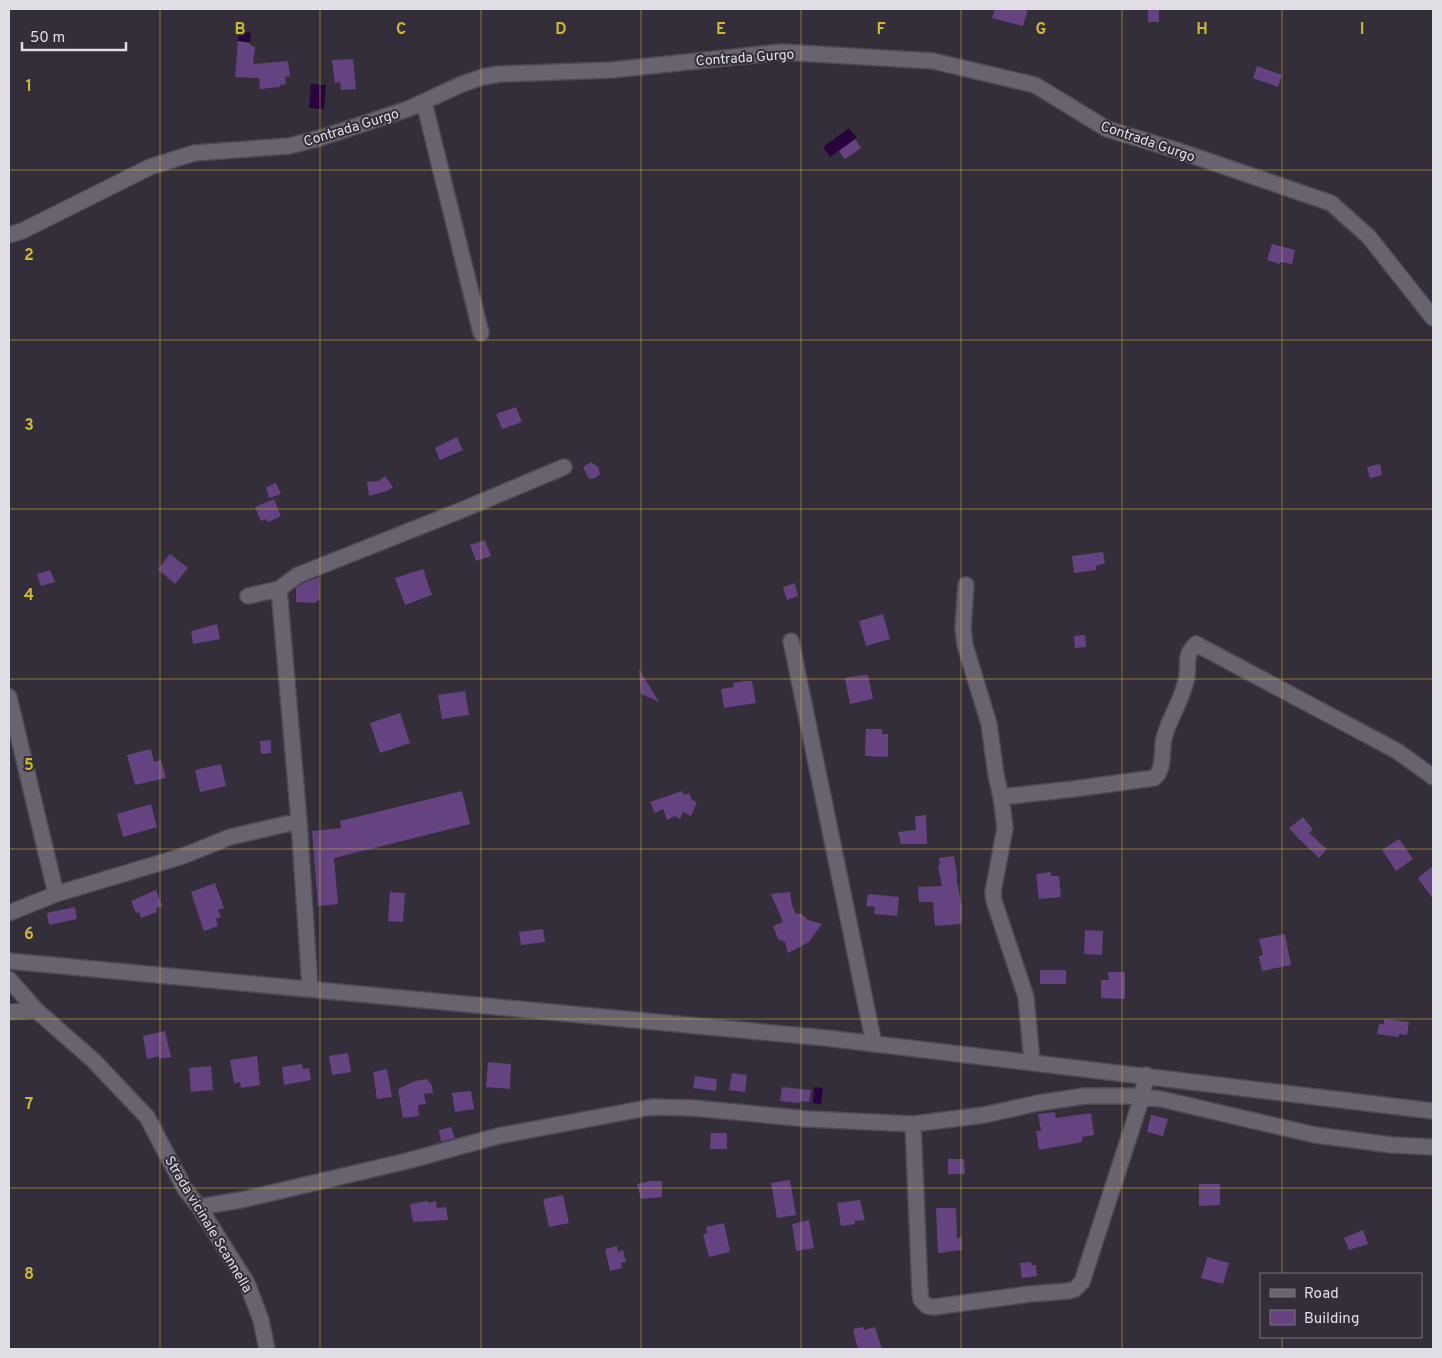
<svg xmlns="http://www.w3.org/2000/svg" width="1442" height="1358" viewBox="0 0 1442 1358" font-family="Overpass,sans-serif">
<rect width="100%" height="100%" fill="#332e39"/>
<path fill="#28033e" d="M239,31L251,33L250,43L238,41Z
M311,84L326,85L324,109L309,108Z
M849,128L857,138L830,157L823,147Z
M814,1087L823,1088L821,1104L813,1103Z"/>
<path fill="#654380" d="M995,9H1028L1023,26L992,18Z
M1148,10H1159V22H1148Z
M238,41L250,43V45L255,47L253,64L288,61L290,76L285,77L286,84L280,85V87L260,89L259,78L235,77Z
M353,59L356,89L341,90L340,82L335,83L332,60Z
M1257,66L1282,75L1278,87L1253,78Z
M855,139L861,148L845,159L839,151Z
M1272,244L1295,250L1292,264L1280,262V264L1267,260Z
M516,407L522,422L502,429L496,414Z
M457,437L463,450L440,460L435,448Z
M591,462L598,467L600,474L595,478L589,479L583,467Z
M1380,464L1382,475L1370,478L1367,467Z
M385,476L393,487L387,491L369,496L367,482L378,481Z
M276,483L281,494L269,498L266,487Z
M274,499L281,516L268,522L267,519L261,521L255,507Z
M485,540L491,556L476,561L470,545Z
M1103,552L1105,563L1096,566V570L1074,573L1072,556Z
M170,554L188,568L175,584L158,569Z
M423,569L432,595L405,605L395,578Z
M50,570L55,582L41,586L37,574Z
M319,577L320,599L315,603L296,602V588L303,583Z
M795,583L798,596L787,600L783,587Z
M883,614L890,639L866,646L859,621Z
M217,624L220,639L193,644L191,631Z
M1085,635L1086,647L1075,648L1074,636Z
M639,669L659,702L641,694Z
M863,675H868L873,699L850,704L845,678Z
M744,681H752L756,703L724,708L721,689L734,687L733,683Z
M465,691L469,715L442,719L438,695Z
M400,713L410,743L380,753L370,723Z
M866,729H882V734H888V757L865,756Z
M271,740V753L261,754L260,741Z
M151,749L154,762L161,760L166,778L135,785L127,755Z
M221,764L226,786L200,792L195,770Z
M462,791L470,824L334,858L338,904L318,906L312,831L341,828L340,821Z
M682,791L684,795L689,793L692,800L697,802L691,816L683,812L680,819L675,816L667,820L663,809L655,813L650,802Z
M151,804L157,827L123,837L117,814Z
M926,815L927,844H901L898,832L916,830L915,816Z
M1303,817L1313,830L1309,833L1327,849L1319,858L1298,838L1289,828Z
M1399,839L1413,859L1396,871L1382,850Z
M954,856L957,875V885H958L962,910L961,924L935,926L933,902H919L918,887L942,886L938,865H940L939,858Z
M1433,866V899L1418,878Z
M1051,872V876H1059L1061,897L1039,899L1036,874Z
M215,883L224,908L218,910L221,917L216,919L218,926L204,931L191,892Z
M156,890L162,906L156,908L157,912L141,918L139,912L136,913L131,901Z
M390,892L405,893L403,922L388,921Z
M790,892L792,905L796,914L800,913L808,920L822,924L809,942L788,953L785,942L778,939L773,926L783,922L771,894Z
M868,894L899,897L897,916L874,914L875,907L866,906Z
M75,907L77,919L49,925L47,913Z
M543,929L545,942L521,945L519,932Z
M1085,930L1103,931L1102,955L1084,954Z
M1285,934L1291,965L1262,971L1259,956L1263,955L1259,939Z
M1040,970H1066V984H1040Z
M1108,972H1125V997L1124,999L1101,998V980H1109Z
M1384,1019L1409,1022L1407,1035L1399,1034V1037L1377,1034L1379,1024H1384Z
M165,1031L171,1057L159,1059V1056L147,1059L143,1036Z
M348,1053L351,1072L332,1075L329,1056Z
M257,1056L260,1085L241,1088L240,1082L234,1083L230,1060Z
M488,1062L511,1064L510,1089L486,1087Z
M302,1064L303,1069L309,1068L311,1080L284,1085L282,1067Z
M211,1066L213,1090L191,1092L189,1068Z
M387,1069L392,1097L377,1099L373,1072Z
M732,1073L747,1075L745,1092L729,1090Z
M695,1076L717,1079L716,1091L693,1088Z
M427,1079L432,1086L433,1093L424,1094L426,1104L418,1105L419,1116L403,1118L398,1089L415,1081Z
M782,1087L811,1090L809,1102L800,1101L799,1103L780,1101Z
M471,1091L474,1109L455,1112L452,1093Z
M1055,1112L1056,1118L1091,1113L1094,1135L1082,1137V1142L1039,1150L1036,1131H1041L1038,1114Z
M1151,1115L1168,1119L1163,1136L1147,1132Z
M451,1127L455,1138L441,1142L439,1130Z
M711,1133H727V1149H710Z
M948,1159H964L965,1174H948Z
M790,1180L796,1215L777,1218L771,1183Z
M650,1181H662V1197L641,1199L637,1184Z
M1199,1184H1220V1205L1199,1206Z
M563,1195L569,1223L549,1227L543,1199Z
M860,1200L865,1220L855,1221V1224L841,1226L837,1203Z
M428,1201V1203L436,1201L437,1208L446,1207L448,1220L413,1222L410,1204Z
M936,1208H956L957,1238L961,1237L962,1250L938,1253Z
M809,1220L814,1248L796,1251L792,1224Z
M724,1223L730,1252L709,1257L703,1234L707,1233L706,1227Z
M1363,1230L1368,1244L1349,1250L1344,1238Z
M617,1246L618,1252L623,1250L626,1262L621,1263L622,1268L610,1271L605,1249Z
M1207,1257L1229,1263L1223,1284L1201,1278Z
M1031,1262V1265H1036L1037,1276L1022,1278L1020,1263Z
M863,1327L864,1330L875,1327L882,1349H858L853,1329Z"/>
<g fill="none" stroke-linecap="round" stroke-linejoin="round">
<defs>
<path id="street" d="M424,102L481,333
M9,235L22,231L150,167L194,153L289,146L320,138L408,109L460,85L482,77L500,74L612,70L782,52L933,61L1035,85L1107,129L1179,151L1331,203L1369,237L1433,318
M966,585L963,628L965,645L989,724L996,775L1001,797L1005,828L993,892L994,901L1026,997L1032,1062
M248,596L279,589
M791,641L874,1044
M9,697L56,894L9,913
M1001,797L1073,789L1154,778C1165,770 1161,751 1164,738C1169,718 1184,697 1187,676C1189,661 1184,656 1196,644L1397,751L1433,777
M299,821L279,589L298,575L457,512L564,467
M56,894L183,856L230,837L299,821L310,988
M9,979L36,1010L94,1061L147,1117L185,1189L199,1207L247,1283L261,1320L267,1349
M9,1012L36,1010
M913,1124L920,1292L921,1300L927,1306L934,1307L1030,1294L1068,1291L1075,1289L1082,1282L1142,1097L1146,1075
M199,1207L241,1200L407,1161L498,1136L652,1107L693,1108L808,1119L913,1124L984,1115L1038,1103L1085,1096H1135L1161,1099L1315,1135L1392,1145L1433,1147"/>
<path id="secondary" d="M9,961L826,1038L1433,1111"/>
</defs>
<use href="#street" stroke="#4e4a53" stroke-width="18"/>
<use href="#secondary" stroke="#4e4a53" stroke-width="18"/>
<use href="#street" stroke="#69636f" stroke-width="15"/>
<use href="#secondary" stroke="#69636f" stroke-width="15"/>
</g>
<path fill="none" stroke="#cfb837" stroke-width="1" stroke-opacity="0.55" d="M160,9V1349M320,9V1349M481,9V1349M641,9V1349M801,9V1349M961,9V1349M1122,9V1349M1282,9V1274M9,170H1433M9,340H1433M9,509H1433M9,679H1433M9,849H1433M9,1019H1433M9,1188H1433M1282,1337V1349"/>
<g text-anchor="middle" stroke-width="4" stroke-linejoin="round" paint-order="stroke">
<g font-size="14" fill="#e1dde4" stroke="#332e39">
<text transform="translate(745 57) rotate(-4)" y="5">Contrada Gurgo</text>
<text transform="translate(351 127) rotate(-17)" y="5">Contrada Gurgo</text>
<text transform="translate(1148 141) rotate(19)" y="5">Contrada Gurgo</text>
<text transform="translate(209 1224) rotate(59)" y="5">Strada vicinale Scannella</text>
</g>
</g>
<g font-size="16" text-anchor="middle" font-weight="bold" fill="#cfb837" stroke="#332e39" stroke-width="4" stroke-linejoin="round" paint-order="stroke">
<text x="240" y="34">B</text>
<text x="401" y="34">C</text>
<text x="561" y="34">D</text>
<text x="721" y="34">E</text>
<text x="881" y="34">F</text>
<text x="1041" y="34">G</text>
<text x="1202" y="34">H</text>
<text x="1362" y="34">I</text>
<text x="29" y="91">1</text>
<text x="29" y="260">2</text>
<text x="29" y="430">3</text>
<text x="29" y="600">4</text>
<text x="29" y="770">5</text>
<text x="29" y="939">6</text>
<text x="29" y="1109">7</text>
<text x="29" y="1279">8</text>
</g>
<rect width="1442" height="1358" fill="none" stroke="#e1dde4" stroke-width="20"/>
<rect x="1260" y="1273" width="162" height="65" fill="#332e39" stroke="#79747d"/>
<rect x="1270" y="1289" width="25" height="8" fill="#69636f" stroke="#79747d"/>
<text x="1304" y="1298" font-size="15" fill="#e1dde4">Road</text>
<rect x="1270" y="1310" width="25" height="15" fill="#654380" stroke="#79747d"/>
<text x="1304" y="1323" font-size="15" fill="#e1dde4">Building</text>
<path d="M22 42v8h104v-8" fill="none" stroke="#e1dde4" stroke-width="2.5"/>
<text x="30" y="42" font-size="15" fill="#e1dde4" stroke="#332e39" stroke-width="4" paint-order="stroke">50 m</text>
</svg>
